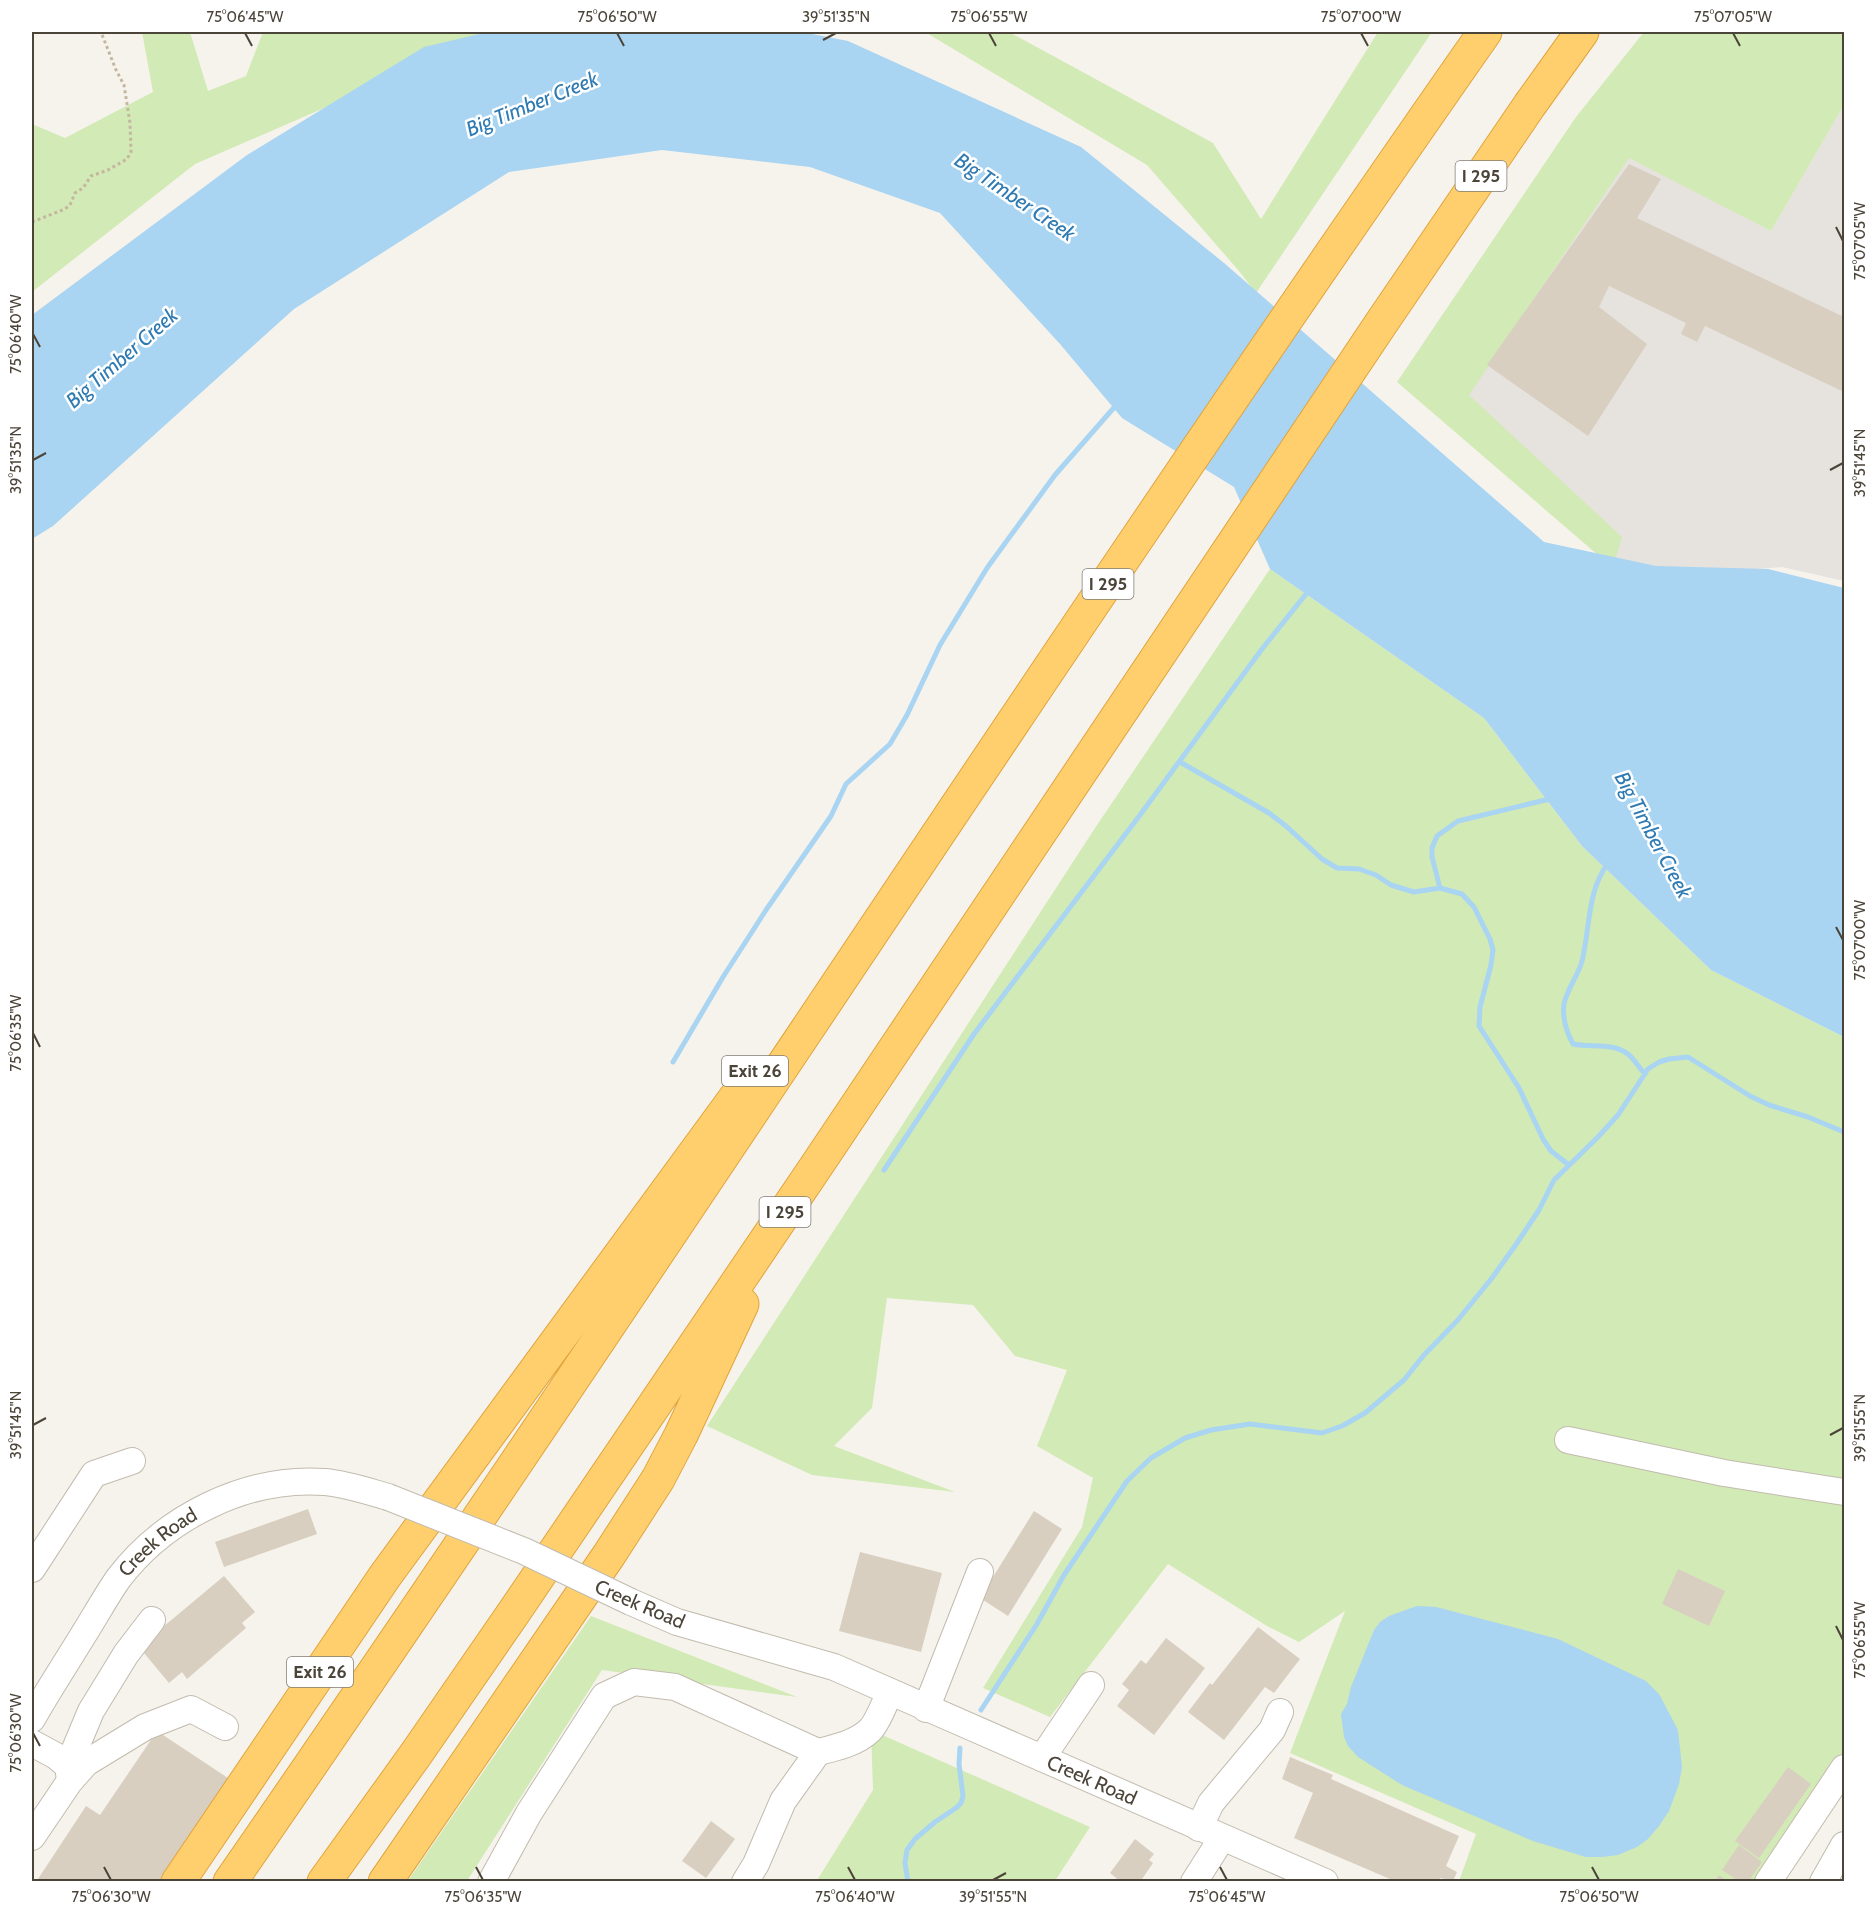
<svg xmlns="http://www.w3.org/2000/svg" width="1876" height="1913" viewBox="0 0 1876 1913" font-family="Cabin,sans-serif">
<rect width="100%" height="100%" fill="#f6f3ec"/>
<path fill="#e6e2dd" d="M1844,105V581L1782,567L1633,578L1468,395L1629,157L1771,231Z"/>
<path fill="#d2eab5" d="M142,32H190L208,91L246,76L263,32H499L195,164L32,292V124L65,138L153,92Z
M921,32H1009L1213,143L1261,219L1378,32H1432L1256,293L1239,271L1147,165L925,32Z
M1644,32H1844V105L1771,231L1629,158L1469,395L1622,537L1613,568L1397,382L1576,117Z
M1270,569L1484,718L1582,846L1711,970L1844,1037V1788L1780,1881H1459L1476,1834L1290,1753L1345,1611L1299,1642L1267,1626L1168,1564L1050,1717L983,1688L1082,1527L1093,1478L1037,1446L1067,1370L1015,1356L973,1305L887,1298L872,1408L834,1446L955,1492L812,1475L707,1426L1095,828Z
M591,1616L797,1697L602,1670L467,1881L407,1882Z
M871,1730L1090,1827L1055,1881L816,1882L873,1790Z"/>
<path fill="#a9d4f2" d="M488,32H802L848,41L1081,147L1224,263L1544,542L1656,566L1768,569L1844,588V1037L1711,970L1582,846L1484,718L1270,569L1234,487L1122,418L1060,344L940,213L810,167L662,150L509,172L294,309L53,526L32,539V315L247,155L424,47Z
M1417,1606L1436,1607L1558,1639L1646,1681L1659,1694L1678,1730L1682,1767L1679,1784L1669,1811L1659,1826L1648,1839L1637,1847L1618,1855L1602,1857H1586L1533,1841L1402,1785L1358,1757L1348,1746L1344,1737L1341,1714L1347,1704L1351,1687L1374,1630L1380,1622L1389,1616Z"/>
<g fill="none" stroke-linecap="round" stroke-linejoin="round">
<path stroke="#a9d4f2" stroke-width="5" d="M1180,762L1269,813L1286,826L1322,859L1337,868L1359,869L1376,875L1391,885L1414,892L1440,888L1462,894L1474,907L1490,939L1493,950L1491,965L1480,1007L1479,1026L1519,1088L1543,1139L1551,1151L1569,1165
M1608,863C1587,891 1590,929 1582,961C1578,976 1567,989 1564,1004C1562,1019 1566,1031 1573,1044C1591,1048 1614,1042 1629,1055C1635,1060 1639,1068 1645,1074
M1440,888L1432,857V848L1437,836L1458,821L1554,798
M673,1062L723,977L766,910L831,816L846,784L890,744L907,715L940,645L987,568L1055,475L1118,403
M884,1170L974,1034L1140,815L1262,649L1310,589
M981,1710L1037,1624L1064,1575L1127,1481L1151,1458L1185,1438L1211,1430L1250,1424L1322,1433L1342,1426L1365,1413L1404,1380L1424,1355L1457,1321L1492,1278L1517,1243L1539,1210L1554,1180L1598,1137L1618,1115L1648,1069L1659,1062L1669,1059L1688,1057L1750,1096L1769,1105L1808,1117L1844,1132
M908,1882L905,1863L907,1850L915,1839L935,1822L956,1808L961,1803L963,1796L959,1764L960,1748"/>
</g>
<path fill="#d8cfc1" d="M1629,164L1661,179L1637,218L1844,317V392L1705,326L1697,342L1681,334L1686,323L1609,286L1599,307L1647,344L1588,436L1487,365Z
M308,1509L317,1534L224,1567L215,1542Z
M1034,1511L1062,1529L1008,1616L980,1598Z
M860,1552L942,1573L921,1652L839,1631Z
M1678,1569L1725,1591L1709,1626L1662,1604Z
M224,1576L255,1612L242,1623L246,1628L187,1679L182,1672L169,1683L139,1647Z
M1258,1627L1300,1659L1274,1693L1265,1687L1224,1740L1188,1712L1210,1683L1212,1685Z
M1166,1638L1205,1668L1154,1735L1117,1706L1129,1690L1122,1684L1141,1660L1146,1664Z
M157,1731L231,1780L163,1882H36L86,1806L100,1815Z
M1290,1757L1333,1775L1331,1779L1459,1836L1446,1866L1457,1872L1453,1881L1440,1878L1438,1882H1397L1294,1838L1313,1793L1282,1779Z
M1788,1767L1811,1784L1759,1858L1735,1841Z
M711,1821L735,1839L706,1878L682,1861Z
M1135,1839L1154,1854L1149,1860L1153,1863L1140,1882H1121L1110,1873Z
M1739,1845L1762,1862L1748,1882H1740L1722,1870Z
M1719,1875L1728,1882H1714Z"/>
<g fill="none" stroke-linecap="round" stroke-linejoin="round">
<defs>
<g id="minor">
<path d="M1568,1440L1724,1473L1844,1492"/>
<path d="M32,1569L94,1474L132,1461"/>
<path id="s1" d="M631,1602L677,1622L834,1667L1325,1882"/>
<path d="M926,1709L980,1572"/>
<path id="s2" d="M32,1719C47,1692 65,1665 82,1637C94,1618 105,1598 118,1579C165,1517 247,1476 325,1482C347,1484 367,1491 388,1497"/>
<path d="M32,1743L56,1756L68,1766L70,1780"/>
<path d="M1042,1758L1091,1685"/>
<path d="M68,1766L91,1711L126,1654L152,1620"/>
<path d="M1199,1828L1211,1803L1272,1730L1280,1712"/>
<path d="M32,1837L70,1781L86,1763L145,1727L191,1709L225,1727"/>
<path d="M491,1882L529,1813L604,1696L634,1682L675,1687L818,1752C835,1748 857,1743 870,1730C878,1722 885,1702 890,1692"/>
<path d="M745,1882L756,1864L783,1801L818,1752"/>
<path d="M1194,1882L1222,1838"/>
<path d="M1768,1882L1844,1768"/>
<path d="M1823,1882L1844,1845"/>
</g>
<path id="highway" d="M178,1882L385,1576L744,1086
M230,1882C654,1269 1058,642 1485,32
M324,1882L416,1754L512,1615L815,1168L1382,322L1529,106L1582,32
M385,1882L609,1555L658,1479L681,1435L742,1304"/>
</defs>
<use href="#minor" stroke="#c2bbae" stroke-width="28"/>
<use href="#highway" stroke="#e0a43c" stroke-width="35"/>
<path stroke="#c4b79f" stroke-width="3" stroke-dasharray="3 3" stroke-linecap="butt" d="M32,222L65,209L70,205L75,193L83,188L91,176L108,170L127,159L131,152L130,123L124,85L116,70L101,32"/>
<use href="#minor" stroke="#fff" stroke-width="26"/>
<use href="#highway" stroke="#ffcf6e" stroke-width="33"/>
<defs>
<path id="minor-bridge" d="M388,1497L524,1551L631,1602"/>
</defs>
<use href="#minor-bridge" stroke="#c2bbae" stroke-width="28" stroke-linecap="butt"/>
<use href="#minor-bridge" stroke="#fff" stroke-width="26"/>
</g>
<path fill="none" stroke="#4b4439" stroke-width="2" d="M245,33L252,46M617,33L624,46M989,33L996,46M1361,33L1368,46M1733,33L1740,46M823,40L836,33M1836,227L1843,241M33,334L40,347M33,460L46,453M1830,470L1843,463M1836,927L1843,940M33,1033L40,1047M33,1425L46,1418M1830,1435L1843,1428M1836,1626L1843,1640M33,1733L40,1746M104,1867L111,1880M476,1867L483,1880M848,1867L855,1880M1220,1867L1227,1880M1592,1867L1599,1880M993,1880L1006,1873"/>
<g text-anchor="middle" stroke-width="5" stroke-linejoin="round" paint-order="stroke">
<g fill="#fff" stroke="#817c74" stroke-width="1.5">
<rect x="1455.5" y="161" width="51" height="30" rx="4.5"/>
<rect x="1082.5" y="569" width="51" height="30" rx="4.5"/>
<rect x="722" y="1056" width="66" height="30" rx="4.5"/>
<rect x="759.5" y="1197" width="51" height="30" rx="4.5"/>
<rect x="287" y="1657" width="66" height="30" rx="4.5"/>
</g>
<g font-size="18" font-weight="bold" fill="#4b4439">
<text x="1481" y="182">I 295</text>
<text x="1108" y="590">I 295</text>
<text x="755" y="1077">Exit 26</text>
<text x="785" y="1218">I 295</text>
<text x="320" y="1678">Exit 26</text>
</g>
<g font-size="20" fill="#4b4439" stroke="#fff">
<text dy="7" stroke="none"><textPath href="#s2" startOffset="219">Creek Road</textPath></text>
<text transform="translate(640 1604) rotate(23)" y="7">Creek Road</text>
<text dy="7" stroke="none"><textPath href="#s1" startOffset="495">Creek Road</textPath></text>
</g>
<g font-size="21" font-style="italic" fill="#2e7ab2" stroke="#fff">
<text transform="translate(532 104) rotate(-22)" y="7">Big Timber Creek</text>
<text transform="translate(1015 197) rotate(34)" y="7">Big Timber Creek</text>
<text transform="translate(122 358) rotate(-41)" y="7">Big Timber Creek</text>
<text transform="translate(1653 835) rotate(62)" y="7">Big Timber Creek</text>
</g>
</g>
<rect width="1876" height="1913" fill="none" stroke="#ffffff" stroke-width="66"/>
<rect x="33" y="33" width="1810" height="1847" fill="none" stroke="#4b4439" stroke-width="2"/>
<g font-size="15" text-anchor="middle" fill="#4b4439">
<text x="245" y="22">75°06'45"W</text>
<text x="617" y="22">75°06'50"W</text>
<text x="836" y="22">39°51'35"N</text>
<text x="989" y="22">75°06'55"W</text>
<text x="1361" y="22">75°07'00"W</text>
<text x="1733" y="22">75°07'05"W</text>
<text transform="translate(1860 241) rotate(-90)" y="5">75°07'05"W</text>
<text transform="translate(16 334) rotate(-90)" y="5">75°06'40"W</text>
<text transform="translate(16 460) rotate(-90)" y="5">39°51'35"N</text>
<text transform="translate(1860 463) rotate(-90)" y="5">39°51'45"N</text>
<text transform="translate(1860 940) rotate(-90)" y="5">75°07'00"W</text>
<text transform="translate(16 1033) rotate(-90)" y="5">75°06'35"W</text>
<text transform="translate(16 1425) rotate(-90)" y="5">39°51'45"N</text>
<text transform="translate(1860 1428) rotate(-90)" y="5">39°51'55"N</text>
<text transform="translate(1860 1640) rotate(-90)" y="5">75°06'55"W</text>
<text transform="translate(16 1733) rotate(-90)" y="5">75°06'30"W</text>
<text x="111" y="1902">75°06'30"W</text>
<text x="483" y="1902">75°06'35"W</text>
<text x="855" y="1902">75°06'40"W</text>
<text x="993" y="1902">39°51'55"N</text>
<text x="1227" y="1902">75°06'45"W</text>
<text x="1599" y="1902">75°06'50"W</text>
</g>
</svg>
